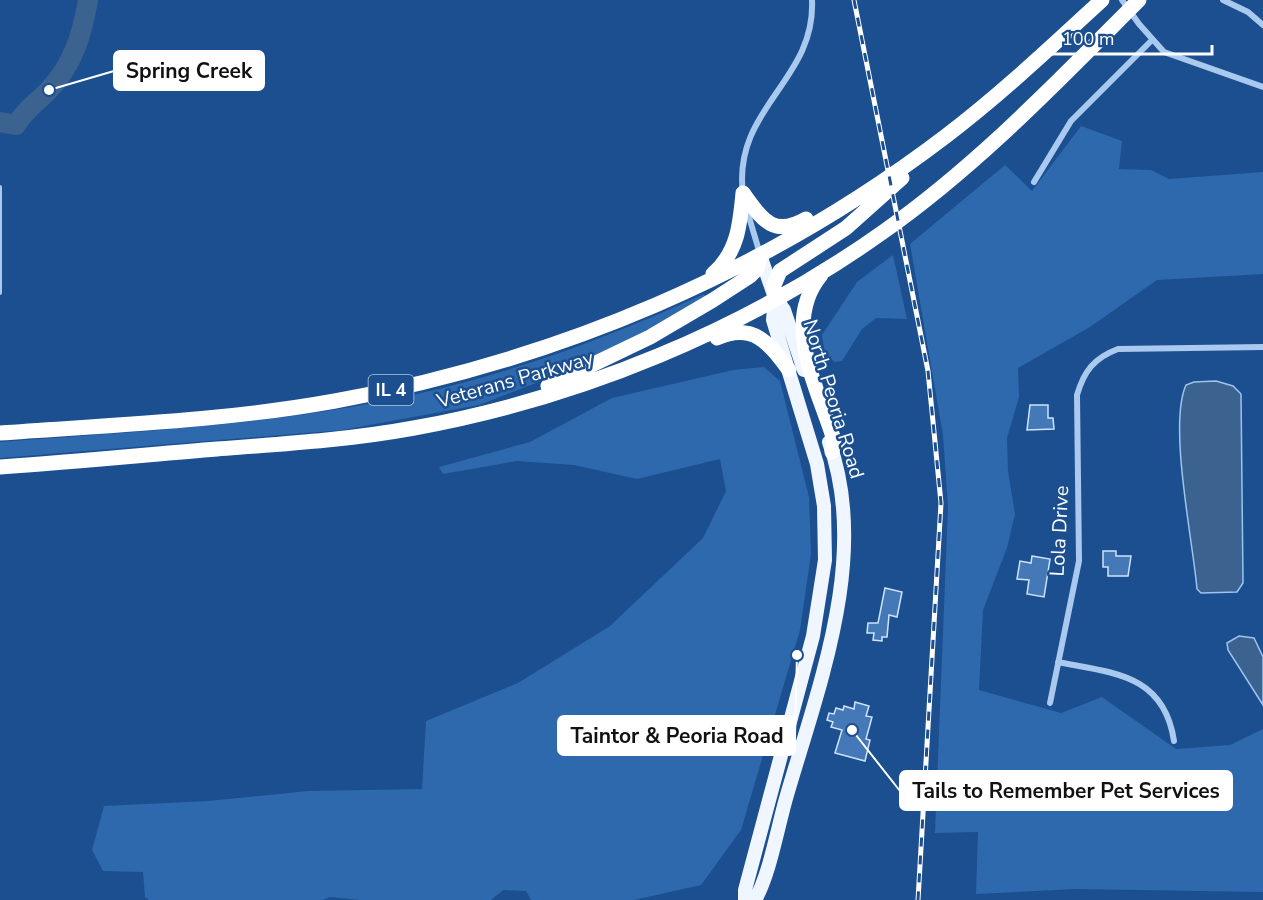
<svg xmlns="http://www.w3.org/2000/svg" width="1263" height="900" viewBox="0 0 1263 900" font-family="'Nunito Sans',sans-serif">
<rect width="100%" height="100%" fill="#1b4f8f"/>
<path fill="#2e69ad" d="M1081,126L1122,141L1119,169L1151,170L1169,179L1263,172V274L1157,280L1090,327L1018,368L1019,397L1007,438L1008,471L1015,514L1007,548L983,610L979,690L1061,713L1102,697L1176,749L1230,745L1263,729V892L1076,889L976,894L978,832L935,833L948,507L943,435L910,244L1005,165L1032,191Z
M893,255L907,319L876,318L862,329L842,361L835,362L825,354L822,335L857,282Z
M704,294L706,298L667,320L549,378L479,405L342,430L0,458V442C128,432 257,426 383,401C494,380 602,341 704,294Z
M764,367L780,381L809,497L811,554L800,630L741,830L701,885L634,900H531L526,891L503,890L491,900H360L330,897L323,900H149L145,897L143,872L103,871L92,850L104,806L208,801L308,791L422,789L426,721L518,683L610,626L703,538L726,491L720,459L637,479L574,465L517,461L443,474L439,467L530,442L612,398L733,370Z"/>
<path fill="#3c6290" stroke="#9cc4f0" stroke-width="1.5" d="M1216,381L1233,386L1241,394L1243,583L1237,592L1201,593L1197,589C1193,541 1168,425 1186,385L1194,382Z
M1239,636L1254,638L1263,657V705L1228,650L1227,643Z"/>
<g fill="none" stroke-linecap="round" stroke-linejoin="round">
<path stroke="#3c6290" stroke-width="20" d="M0,122L16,125C24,111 36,103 48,91C73,65 82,35 88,0"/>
</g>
<path fill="#4478b7" stroke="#cfe3fa" stroke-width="1.5" d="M1030,405H1048V418H1053L1054,429L1027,430Z
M1103,551H1116V556H1131L1128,576H1108V567H1103Z
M1032,556L1050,559L1044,597L1027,594L1029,580L1017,579L1020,561L1031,563Z
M885,588L902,592L897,617L889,615L887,637H882V641L873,640L874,633H867L868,623H878Z
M855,702L869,706L866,716L872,717L866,739L870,740L865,761L835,753L842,730L831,727L833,722L827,720L829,713L834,714L836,708L843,710L844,706L854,709Z"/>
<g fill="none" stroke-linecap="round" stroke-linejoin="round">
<path stroke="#a9c9ee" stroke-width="4" d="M0,187V293"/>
<path stroke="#a9c9ee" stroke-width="6" d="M1122,0L1139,24L1164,52L1263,87
M1223,0L1248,12L1263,25
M1034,182L1071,121L1152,40
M743,194C732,108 816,81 812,0
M746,207L760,254
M1058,662C1113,673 1164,674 1174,741
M1050,703L1079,561L1077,395C1084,371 1094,358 1118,349L1263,347"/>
<path stroke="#f0f6ff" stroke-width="14" d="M760,255L775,298L784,310L804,370
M745,900V890L813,636L825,560L824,506L817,464L773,320L775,298
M755,900C770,874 778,825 787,795C819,685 870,555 829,442"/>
<path stroke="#fff" stroke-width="15" d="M743,193C762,219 773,238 806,219
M713,274C738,252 740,224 743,193
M821,275C781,323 818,388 834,440L832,452
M775,298L774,285L780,271L846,228L902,178
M717,338C753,322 769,343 789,370
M548,386L650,337L713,300L750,276L757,269L760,255
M0,433C111,425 224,421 335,401C556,361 766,273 946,136C1001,94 1051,47 1102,0
M0,467C72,462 145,455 217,449C283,444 349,440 414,428C580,398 745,330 883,232C978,165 1057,82 1139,0"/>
<defs>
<path id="rail" d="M854,0L928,371L941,503L918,900"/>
</defs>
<use href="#rail" stroke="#fff" stroke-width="5"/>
<use href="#rail" stroke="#1b4f8f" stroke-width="3" stroke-dasharray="9" stroke-linecap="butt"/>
</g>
<g text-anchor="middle" stroke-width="5" stroke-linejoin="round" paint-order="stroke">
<rect fill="#1b4f8f" stroke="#bbcadd" stroke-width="1.5" x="368.5" y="375" width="45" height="30" rx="4.5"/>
<g font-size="18" font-weight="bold" fill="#fff">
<text x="391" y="396">IL 4</text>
</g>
<g font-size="20" fill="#fff" stroke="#1b4f8f">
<text transform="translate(515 379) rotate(-16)" y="7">Veterans Parkway</text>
<text transform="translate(834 399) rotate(73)" y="7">North Peoria Road</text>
<text transform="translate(1059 531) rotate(-87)" y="7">Lola Drive</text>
</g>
</g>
<path fill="none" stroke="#fff" stroke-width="2" d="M49 90L114 71M797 655L795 735M852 730L900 791"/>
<g fill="#fff" stroke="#1b4f8f" stroke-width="2">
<circle cx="49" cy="90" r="6"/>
<circle cx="797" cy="655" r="6"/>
<circle cx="852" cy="730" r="6"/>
</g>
<g fill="#fff" stroke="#fff" stroke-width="2">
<rect x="114" y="51" width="150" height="39" rx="6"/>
<rect x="558" y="716" width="237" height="39" rx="6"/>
<rect x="900" y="771" width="332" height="39" rx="6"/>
</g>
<g font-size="21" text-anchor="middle" font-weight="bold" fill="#111">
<text x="189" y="78">Spring Creek</text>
<text x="677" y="743">Taintor &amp; Peoria Road</text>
<text x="1066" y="798">Tails to Remember Pet Services</text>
</g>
<path d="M1053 45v9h159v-9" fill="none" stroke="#ffffff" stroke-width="3"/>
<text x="1062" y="45" font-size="18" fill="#ffffff" stroke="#1b4f8f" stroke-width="4.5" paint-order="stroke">100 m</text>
</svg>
